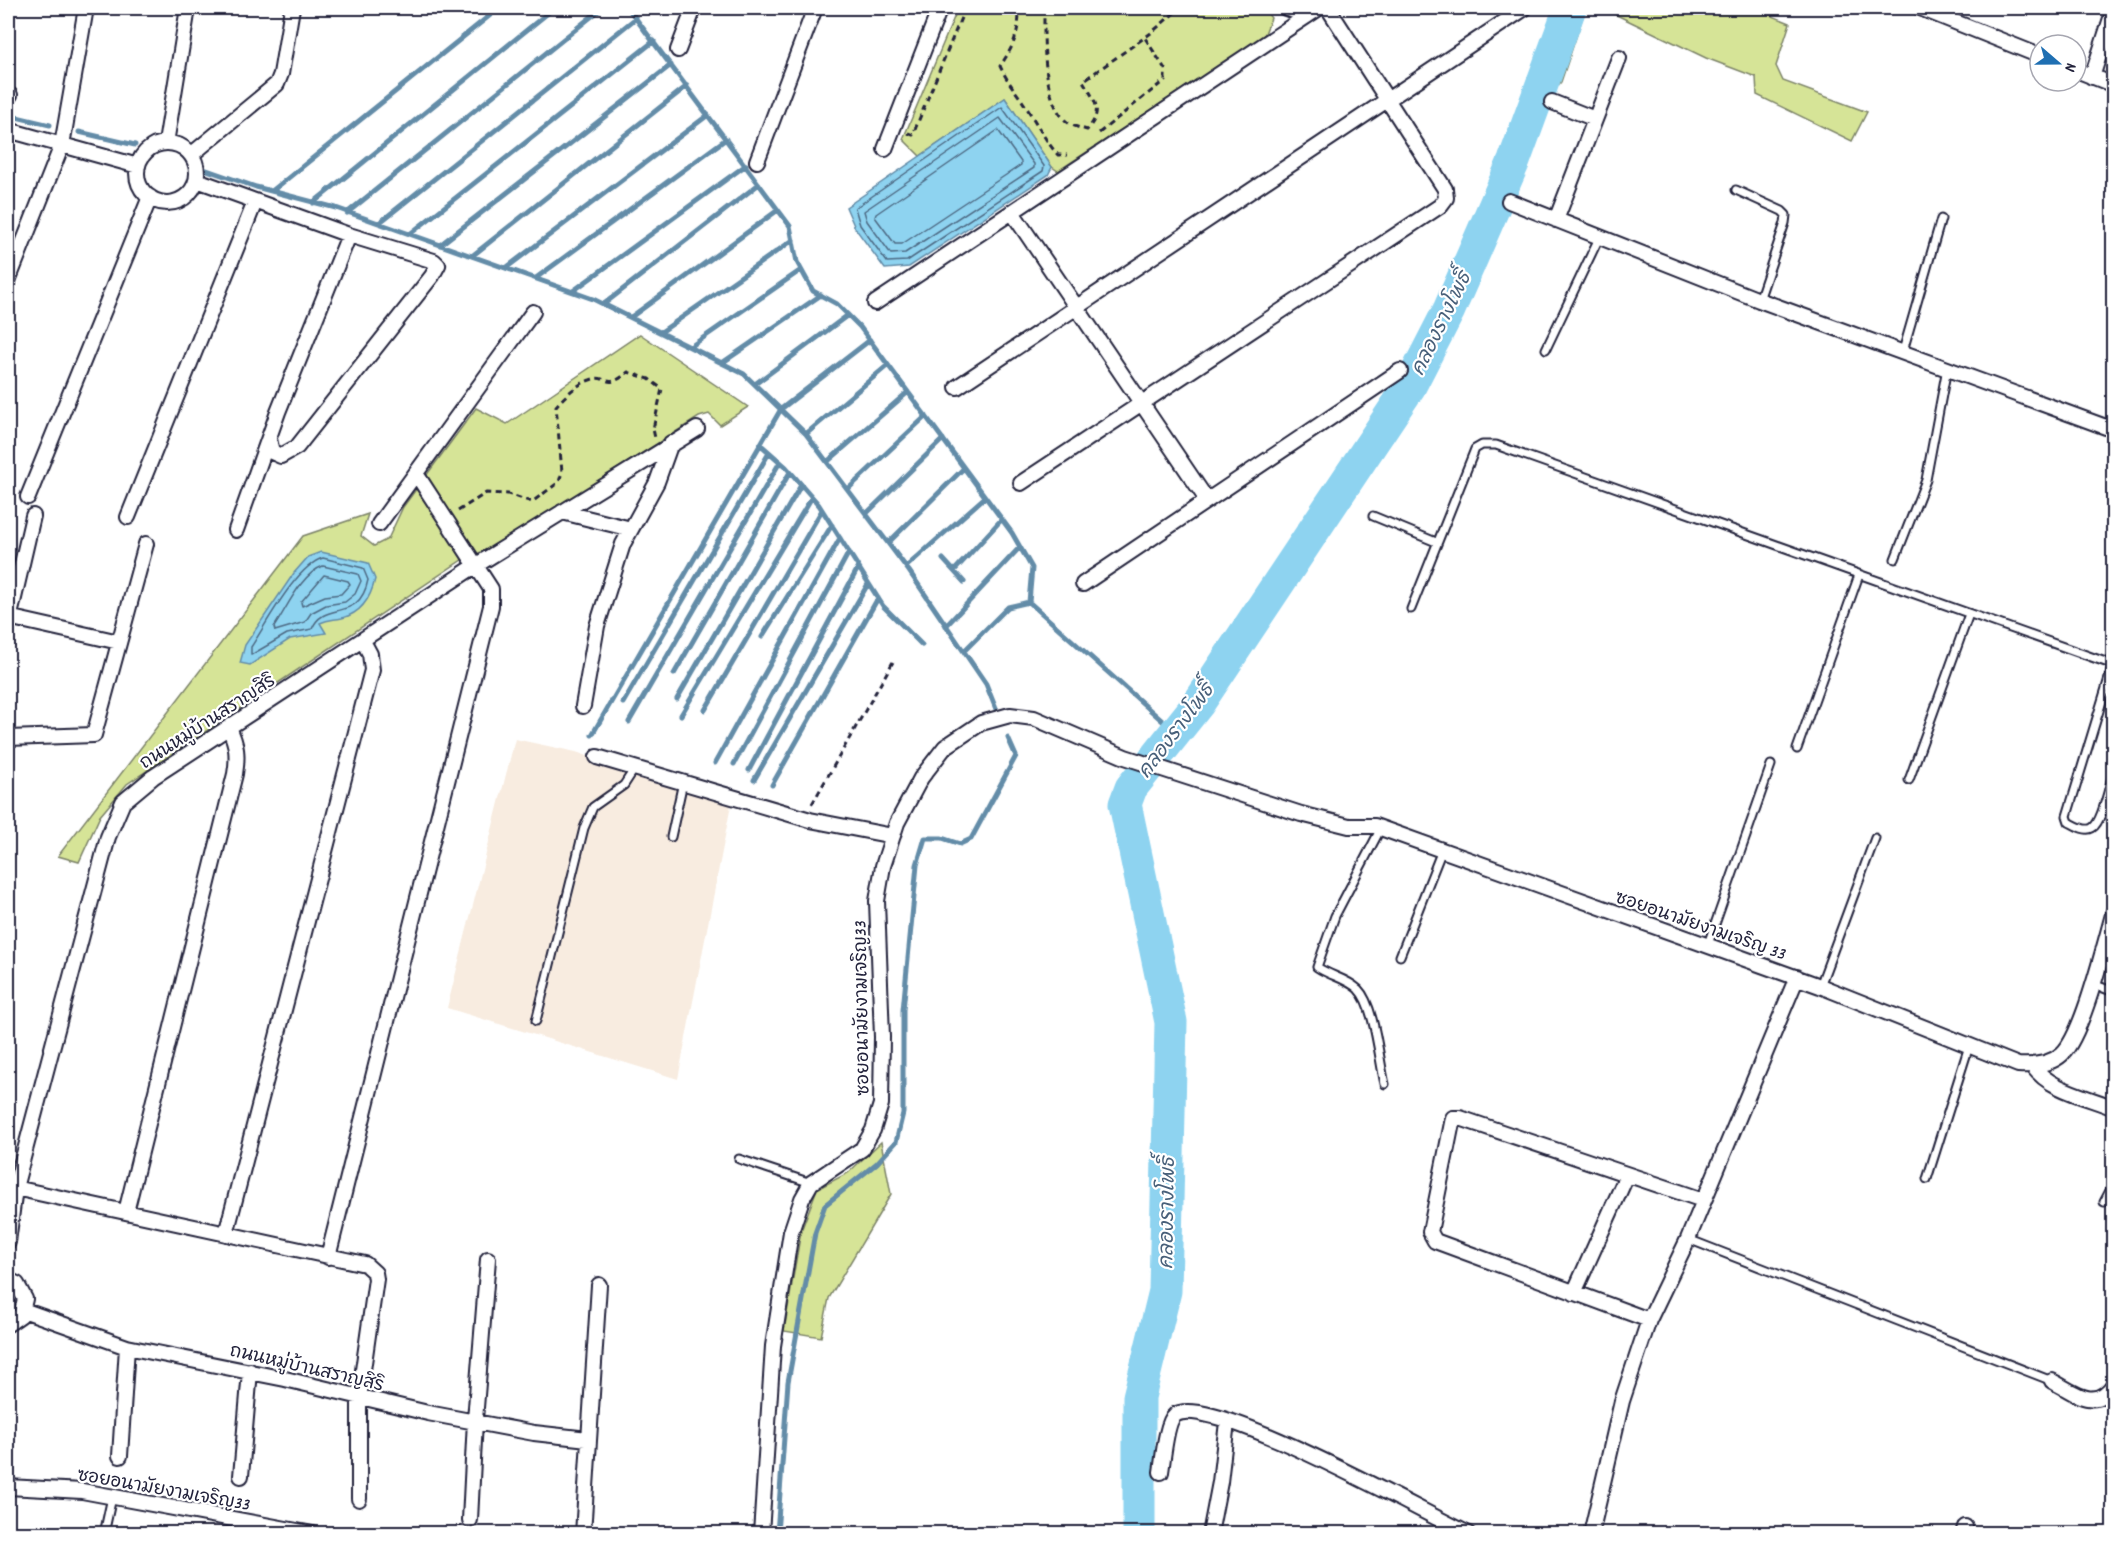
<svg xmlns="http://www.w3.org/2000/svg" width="2121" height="1541" viewBox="0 0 2121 1541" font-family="Dekko,'Playpen Sans Thai',sans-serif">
<rect width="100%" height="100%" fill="#fff"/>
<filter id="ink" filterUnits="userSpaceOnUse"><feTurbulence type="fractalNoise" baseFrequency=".0167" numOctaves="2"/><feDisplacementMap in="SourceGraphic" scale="12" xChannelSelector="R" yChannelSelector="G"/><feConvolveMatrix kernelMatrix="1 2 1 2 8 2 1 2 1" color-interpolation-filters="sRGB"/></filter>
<g filter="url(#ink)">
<path fill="#f8ece0" d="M515,739L576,752L731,805L678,1079L447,1008Z"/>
<path fill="#d6e497" stroke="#7c8369" stroke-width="1.5" d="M958,8H1264L1271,18L1264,36L1058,171L1052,167L1005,98L920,156L903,139Z
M1577,8H1586L1561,82L1538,110Z
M1602,8H1761L1760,11L1790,23L1776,66L1783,81L1867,112L1852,141L1757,95L1756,77L1706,58Z
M640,334L748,407L720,425L709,414L699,417L496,546L462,560L127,784L100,816L79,862L58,856L303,536L368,514L361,536L374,546L388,539L403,507L476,408L507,424Z
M881,1142L891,1194L829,1298L821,1337L784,1331L801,1231L817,1189L848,1173Z"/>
<path fill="#8ed3f0" stroke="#638ca8" stroke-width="1.5" d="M1005,98L1052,167L1048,175L909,267L885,269L855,228L846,207Z
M321,552L368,563L375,579C371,597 362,613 342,618C333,620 329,619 320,623L326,633L290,639L250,665L240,663L245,645L294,573L308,557Z"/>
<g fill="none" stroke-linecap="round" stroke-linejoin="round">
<path stroke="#4d6983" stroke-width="1.5" d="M1002,107L1044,166L1043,171L907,261L887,262L860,225L855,208Z
M1000,118L1034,164V168L905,253L891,254L867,221L864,211Z
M998,130L1021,162V165L902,244H895L875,217L876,214Z
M323,558L363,568L368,580C359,624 324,599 312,629L287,634L251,655V647C267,623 296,566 323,558Z
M323,566L358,574L361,581L355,594L345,602L326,605L311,613L305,622L275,631L274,627C287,608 301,574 323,566Z
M324,575L348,581L350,584L341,594L325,596L302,606L301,602Z"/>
<path stroke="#638ca8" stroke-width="5" d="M628,8L790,226L797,262L813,291L837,304L860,327L1012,533L1032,568L1029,602L1176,733
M8,115L50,125
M79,132L135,145
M204,169L256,187L336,208L593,299L744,374L806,434L909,571L986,684L996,709
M272,191L499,8
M313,203L554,8
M347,213L602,8
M379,223L636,18
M410,234L654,41
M440,245L671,65
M472,256L687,86
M506,268L708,115
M536,278L726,139
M573,291L746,165
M604,304L759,184
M631,317L778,210
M661,332L793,240
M690,347L801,270
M722,363L821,295
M755,384L848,315
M806,434L888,365
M761,445L786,467L819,505L883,606L922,645
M827,462L908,392
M848,489L926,416
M866,514L943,439
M888,543L964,468
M943,559L964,582
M906,567L985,497
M954,571L1002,519
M946,626L1020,547
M762,637L832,525
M964,651L1008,607L1029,602
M674,674L790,472
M677,699L801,485
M623,703L769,453
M705,710L822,510
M681,715L812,497
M629,722L780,462
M592,735L781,409L870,340
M715,763L840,538
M734,764L849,552
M749,770L858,568
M754,780L868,584
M772,785L878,598
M777,1534L788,1382L815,1233L825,1205L877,1163L896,1142L903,1113V1010L917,865L925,838H942L960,844L971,839L1016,756L1008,738
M2113,1534L2114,1533"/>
<path stroke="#8ed3f0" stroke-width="33" d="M1139,1534V1397L1165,1291L1171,1022L1125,804L1131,788L1198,704L1410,386L1449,310L1514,161L1570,8"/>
<defs>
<path id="service" d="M1736,190L1782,211L1786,215L1785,223L1759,300
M1546,349L1599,238
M1903,351L1941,219
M1373,516L1436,542
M1895,559L1926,480L1947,368
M1411,609L1475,449L1482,445H1496L2114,665
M2113,665L2067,816L2069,822C2075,825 2085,832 2092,828C2103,822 2110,782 2114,770
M1797,749L1859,575
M1909,780L1969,614
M1381,828L1335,916L1317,967C1330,976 1346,978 1358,989C1375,1006 1379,1060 1385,1084
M671,837L683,782
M1707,947L1771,765
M1400,956L1442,850
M2093,984L2114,992
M1820,986L1875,838
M536,1021L584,828L593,807L624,785L635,768
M739,1159L811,1183
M1927,1179L1969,1046
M2104,1202L2114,1183
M1688,1239L2052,1381
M104,1534L112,1497"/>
<path id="minor" d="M1286,8L1307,16
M1920,8L2040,56
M678,50L694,8
M2076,70L2114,85
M2092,77L2114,9
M8,94L10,95
M1552,102L1595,119
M8,130L138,166
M166,143L188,8
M137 173a30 30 0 1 1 60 0a30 30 0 1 1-60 0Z
M885,149L940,8
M191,155L277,84L281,74L292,8
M757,161L815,8
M197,180L349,235L434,261L438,265L432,276L297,447L281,456L272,452L269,439
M1509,201L1759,300L2114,430
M1012,212L1207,500
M1556,220L1619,58
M8,281L62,145L86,8
M875,303L1319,8
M957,387L1525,8
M1021,483L1440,206L1446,198L1445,189L1328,8
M28,497L150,197
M562,512L631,529
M128,517L255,202
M379,524L533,312
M236,530L278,412L349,235
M1083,584L1400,371
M8,617L119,642
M8,624L33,516
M583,706L597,626L623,544L657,482L671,443
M8,738L94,735L146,544
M597,757L810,820L893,836
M2033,1066C2049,1090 2088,1097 2114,1108
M15,1188L365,1264L375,1273L376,1279L359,1398V1499
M126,1212L235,774C238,756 237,744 229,728
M226,1234L372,670L370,654L363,641
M8,1242L15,1188L108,837L123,802L153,777L475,566L697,429
M328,1257L491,606V589L417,475
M8,1280L17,1284L25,1299L21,1315L8,1324
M1574,1293L1627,1175
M23,1310L127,1347L285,1379L428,1413L534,1433L588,1439
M1649,1320L1435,1241L1430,1232L1453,1118H1460L1703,1200
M2052,1381C2075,1393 2095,1412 2114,1384
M120,1456L127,1347
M1161,1472C1163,1460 1166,1422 1175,1415C1208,1391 1427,1515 1469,1534
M241,1476L250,1371
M8,1487L82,1491L313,1534
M470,1520L475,1420L488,1259
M583,1534L599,1285
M761,1534L773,1346L791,1232L802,1199L811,1183L862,1149L873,1130L881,1104L882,1037L877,901L883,866L897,823L921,778L945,747L981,723L1010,715L1034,718L1125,757L1301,814L1349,826H1375L1820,986L2018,1065C2033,1066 2050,1065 2062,1054C2083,1035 2105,942 2114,911
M1210,1534L1220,1482L1227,1422
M1591,1534L1622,1401L1649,1320L1688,1239L1797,977
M1963,1534L1965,1527"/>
</defs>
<use href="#service" stroke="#22223b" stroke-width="11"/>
<use href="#minor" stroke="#22223b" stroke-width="18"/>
<path stroke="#22223b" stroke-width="3" stroke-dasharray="6 4.5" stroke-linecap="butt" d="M1015,8L1019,11C1019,33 1013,48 1000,66C1006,79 1013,88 1021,99C1034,118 1043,138 1058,155H1067
M1044,8C1044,37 1042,100 1066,121C1071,126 1081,128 1087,130C1104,110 1095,101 1083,81L1151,33L1180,8
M908,133L913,135L916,127L965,8
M1099,133L1165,80V69L1145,38
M458,511L486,493L508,494L532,502L559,482L562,472L556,406C565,396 577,384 590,380C608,373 605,392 628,372L649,379L662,389L653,429L655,438
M812,804L894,660"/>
<use href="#service" stroke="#fff" stroke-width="7"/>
<use href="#minor" stroke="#fff" stroke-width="14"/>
</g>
</g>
<g text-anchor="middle" stroke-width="4.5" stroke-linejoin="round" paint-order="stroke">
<g font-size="18" fill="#22223b" stroke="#fff">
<text transform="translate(207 721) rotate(-33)" y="6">ถนนหมู่บ้านสราญสิริ</text>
<text transform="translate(1701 925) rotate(19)" y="6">ซอยอนามัยงามเจริญ 33</text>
<text transform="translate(861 1008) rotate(-91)" y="6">ซอยอนามัยงามเจริญ33</text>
<text transform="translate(307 1367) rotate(13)" y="6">ถนนหมู่บ้านสราญสิริ</text>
<text transform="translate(164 1489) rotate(10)" y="6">ซอยอนามัยงามเจริญ33</text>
</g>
<g font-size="20" font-style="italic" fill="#48607a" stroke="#fff">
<text transform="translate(1440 323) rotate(-64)" y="7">คลองรางโพธิ์</text>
<text transform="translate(1175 730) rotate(-53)" y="7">คลองรางโพธิ์</text>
<text transform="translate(1166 1213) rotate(-89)" y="7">คลองรางโพธิ์</text>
</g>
</g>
<rect width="2121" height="1541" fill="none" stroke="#fff" stroke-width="30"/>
<rect x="15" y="15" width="2091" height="1511" fill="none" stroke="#22223b" stroke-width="2" filter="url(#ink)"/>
<g transform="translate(2058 63) rotate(110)"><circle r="28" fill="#ffffff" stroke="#a7a7b1" stroke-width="1.5"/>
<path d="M0-4.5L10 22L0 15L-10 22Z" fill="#1f6fb2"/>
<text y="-9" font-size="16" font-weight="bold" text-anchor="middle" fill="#22223b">N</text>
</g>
</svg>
